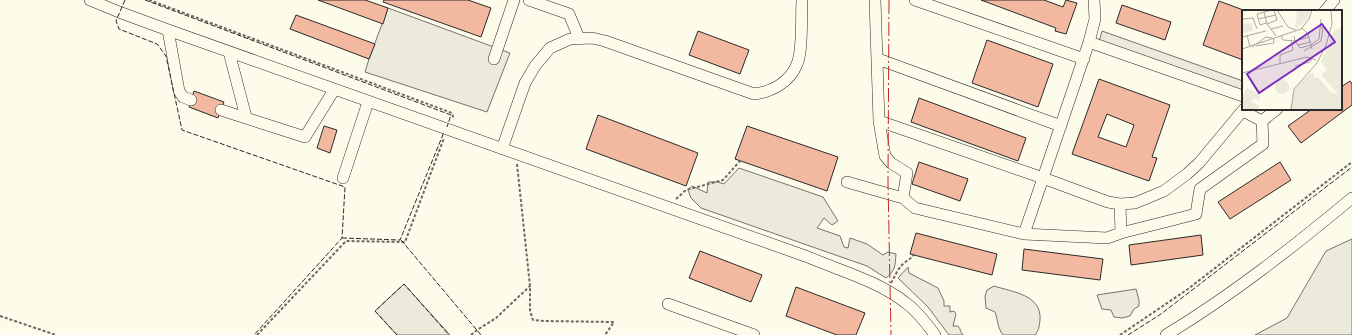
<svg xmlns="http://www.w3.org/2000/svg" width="1352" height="335" viewBox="0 0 1352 335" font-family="'Fira Sans',sans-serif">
<rect width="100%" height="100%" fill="#fdfbea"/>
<path fill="#ecebdb" stroke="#74746e" d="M739,168L823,197L838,221L832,225L824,218L817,228L840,236L844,247L848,248L850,238L867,244L883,255L888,252L896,254C895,265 896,270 886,278L867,266L701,208L691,198L688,190L692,186L707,193L708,182H718L724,184Z
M1352,239V335H1255L1287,318L1326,251Z
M908,267L909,273L938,288L944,301V306H950V312L954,311L956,314L953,326H958C961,329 960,332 963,335H949L928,307L898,278Z
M404,284L450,335H397L375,311Z
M994,286C1013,292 1042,295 1040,320C1039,327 1039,330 1035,335H1003C997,327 998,320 995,312L986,308L985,296L987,290Z
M1136,289L1139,300V306L1134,309L1130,316L1122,318L1114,317L1111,310L1102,309L1097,295Z"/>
<path fill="#eceadb" stroke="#74746e" d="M388,8L510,53L487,112L365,72L369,59Z
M1102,31L1243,81V92L1099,42Z"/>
<path fill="#f2b8a0" stroke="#2b2b2b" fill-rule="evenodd" d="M318,0H365L388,8L383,24Z
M384,0H468L491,8L481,37L383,2Z
M981,0H1044L1063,7L1066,0L1077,3L1066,34L1055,31L1056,28Z
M1219,1L1246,11H1243V60L1203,45Z
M1122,5L1171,22L1165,40L1116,23Z
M296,15L375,44L369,59L290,29Z
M698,31L749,50L740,74L689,55Z
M987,40L1053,64L1038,107L972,83Z
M1099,79L1170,105L1152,157L1157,158L1149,181L1072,154ZM1107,114L1134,125L1126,147L1098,137Z
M1350,81L1352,84V105L1301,143L1288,126L1312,109H1341V87Z
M194,91L224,102L218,118L189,107Z
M919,98L1026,138L1018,161L911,122Z
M598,115L698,153L686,186L586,149Z
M324,126L337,130L330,153L317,148Z
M747,126L838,157L827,191L735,159Z
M919,162L968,179L960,201L912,184Z
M1280,162L1291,180L1230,219L1218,202Z
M916,233L997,254L992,275L910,254Z
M1201,235L1203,255L1131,265L1129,245Z
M1024,249L1103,259L1100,280L1022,270Z
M700,251L762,275L751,302L689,278Z
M796,287L865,313L856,335H837L786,316Z"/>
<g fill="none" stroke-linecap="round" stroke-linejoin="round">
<defs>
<path id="minor" d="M90,0L119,12L168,30L808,257C841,271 878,281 906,303C917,311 927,324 935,335
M529,0L569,14L579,38
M875,0L879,121L1043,178L1089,42L1095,19L1094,0
M915,0L1084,59
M1325,11L1334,0
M168,30L179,91L183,97L191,100
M1089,42L1243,96
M229,52L246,117
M494,59L514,0
M878,59L1061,126
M221,110L305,137L334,90
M1243,111L1262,121
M502,149L525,83L535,66L550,48L570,39L592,38L605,41L754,94C772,92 790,82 797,64C803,51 801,16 802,0
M343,178L368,102
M847,182L903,198L907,173L891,163L885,156L879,121
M903,198L915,208L1024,234L1107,238L1121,233L1196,214L1200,189L1263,144L1262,121L1277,109
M1120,204L1121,233
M1024,234L1043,178L1108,202L1120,204L1135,203L1164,191L1187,174L1199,163L1244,109
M668,304L754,335
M1166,335C1232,295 1293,247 1352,198"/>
</defs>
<use href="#minor" stroke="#2b2b2b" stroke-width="12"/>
<path stroke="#6a6964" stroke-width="2" stroke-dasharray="3 2" stroke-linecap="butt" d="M149,0L452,113L453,116L452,119
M517,164L530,286V311L533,320L544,321L614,322L605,335
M676,199L686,190L723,180L740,161
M891,283C895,276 898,268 904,263C908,260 911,259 914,254
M0,316L56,335
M257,335L346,241L405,242L444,138
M471,335L477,330L496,318L530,286
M1120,335L1188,289L1352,162"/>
<use href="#minor" stroke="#fdfbea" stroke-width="11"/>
<path stroke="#2b2b2b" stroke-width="1" stroke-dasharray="5 2" stroke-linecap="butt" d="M125,0L116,21L119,29L157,44L166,56L182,130L345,187L342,238L254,335
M145,0L451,115L447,127
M342,238L400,240L444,132
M401,240L481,335
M397,335L375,311L404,284L449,335
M1128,335L1161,314L1352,167"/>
<path stroke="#c62828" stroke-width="1" stroke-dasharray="14 3 2 3" stroke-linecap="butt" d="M889,0L888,182L891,335"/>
</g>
<g transform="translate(1242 10)">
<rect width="100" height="100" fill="#fdfbea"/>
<path d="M53,0H69L64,11L55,18L53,17L55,3ZM10,13L11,21L0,23V14ZM100,17V100H48L52,79L67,64L72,63V68L76,67L89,82L96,84L79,65L85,60L79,51L88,34V28L93,20ZM33 77a7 7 0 1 1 14 0a7 7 0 1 1-14 0ZM5,78L17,85L18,91L11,88L9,91L17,96L15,100H0V87Z" fill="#ecebdb"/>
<path fill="none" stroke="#a9a89e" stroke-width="1" d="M31,0L22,2L25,14L34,26M35,0L46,17L54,20M22,2L15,4L18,15L24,13M0,9L11,8L15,19M16,9L34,5M25,14L35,10L32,0M29,19L41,16M5,25L8,37M39,25L41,30L53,31L58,38L69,35L66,24L60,18M52,26L53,31L67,27M0,27L24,21M56,35L68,32M14,36L32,33L31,28M10,37L24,27L30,28M0,39L59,19L67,9L70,0M70,39L69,35L77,29L79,9M62,41L79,31L81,18L79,17M38,53V45L51,40L49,31M53,56L68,52L70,48M0,63L65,47L74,50M49,100L52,79L75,53L84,35L90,14L89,0"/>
<path fill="#7b2cbf" fill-opacity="0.15" stroke="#7b2cbf" stroke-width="2" d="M80,14L93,32L17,83L5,64Z"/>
<rect width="100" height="100" fill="none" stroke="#2b2b2b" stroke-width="2"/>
</g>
</svg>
